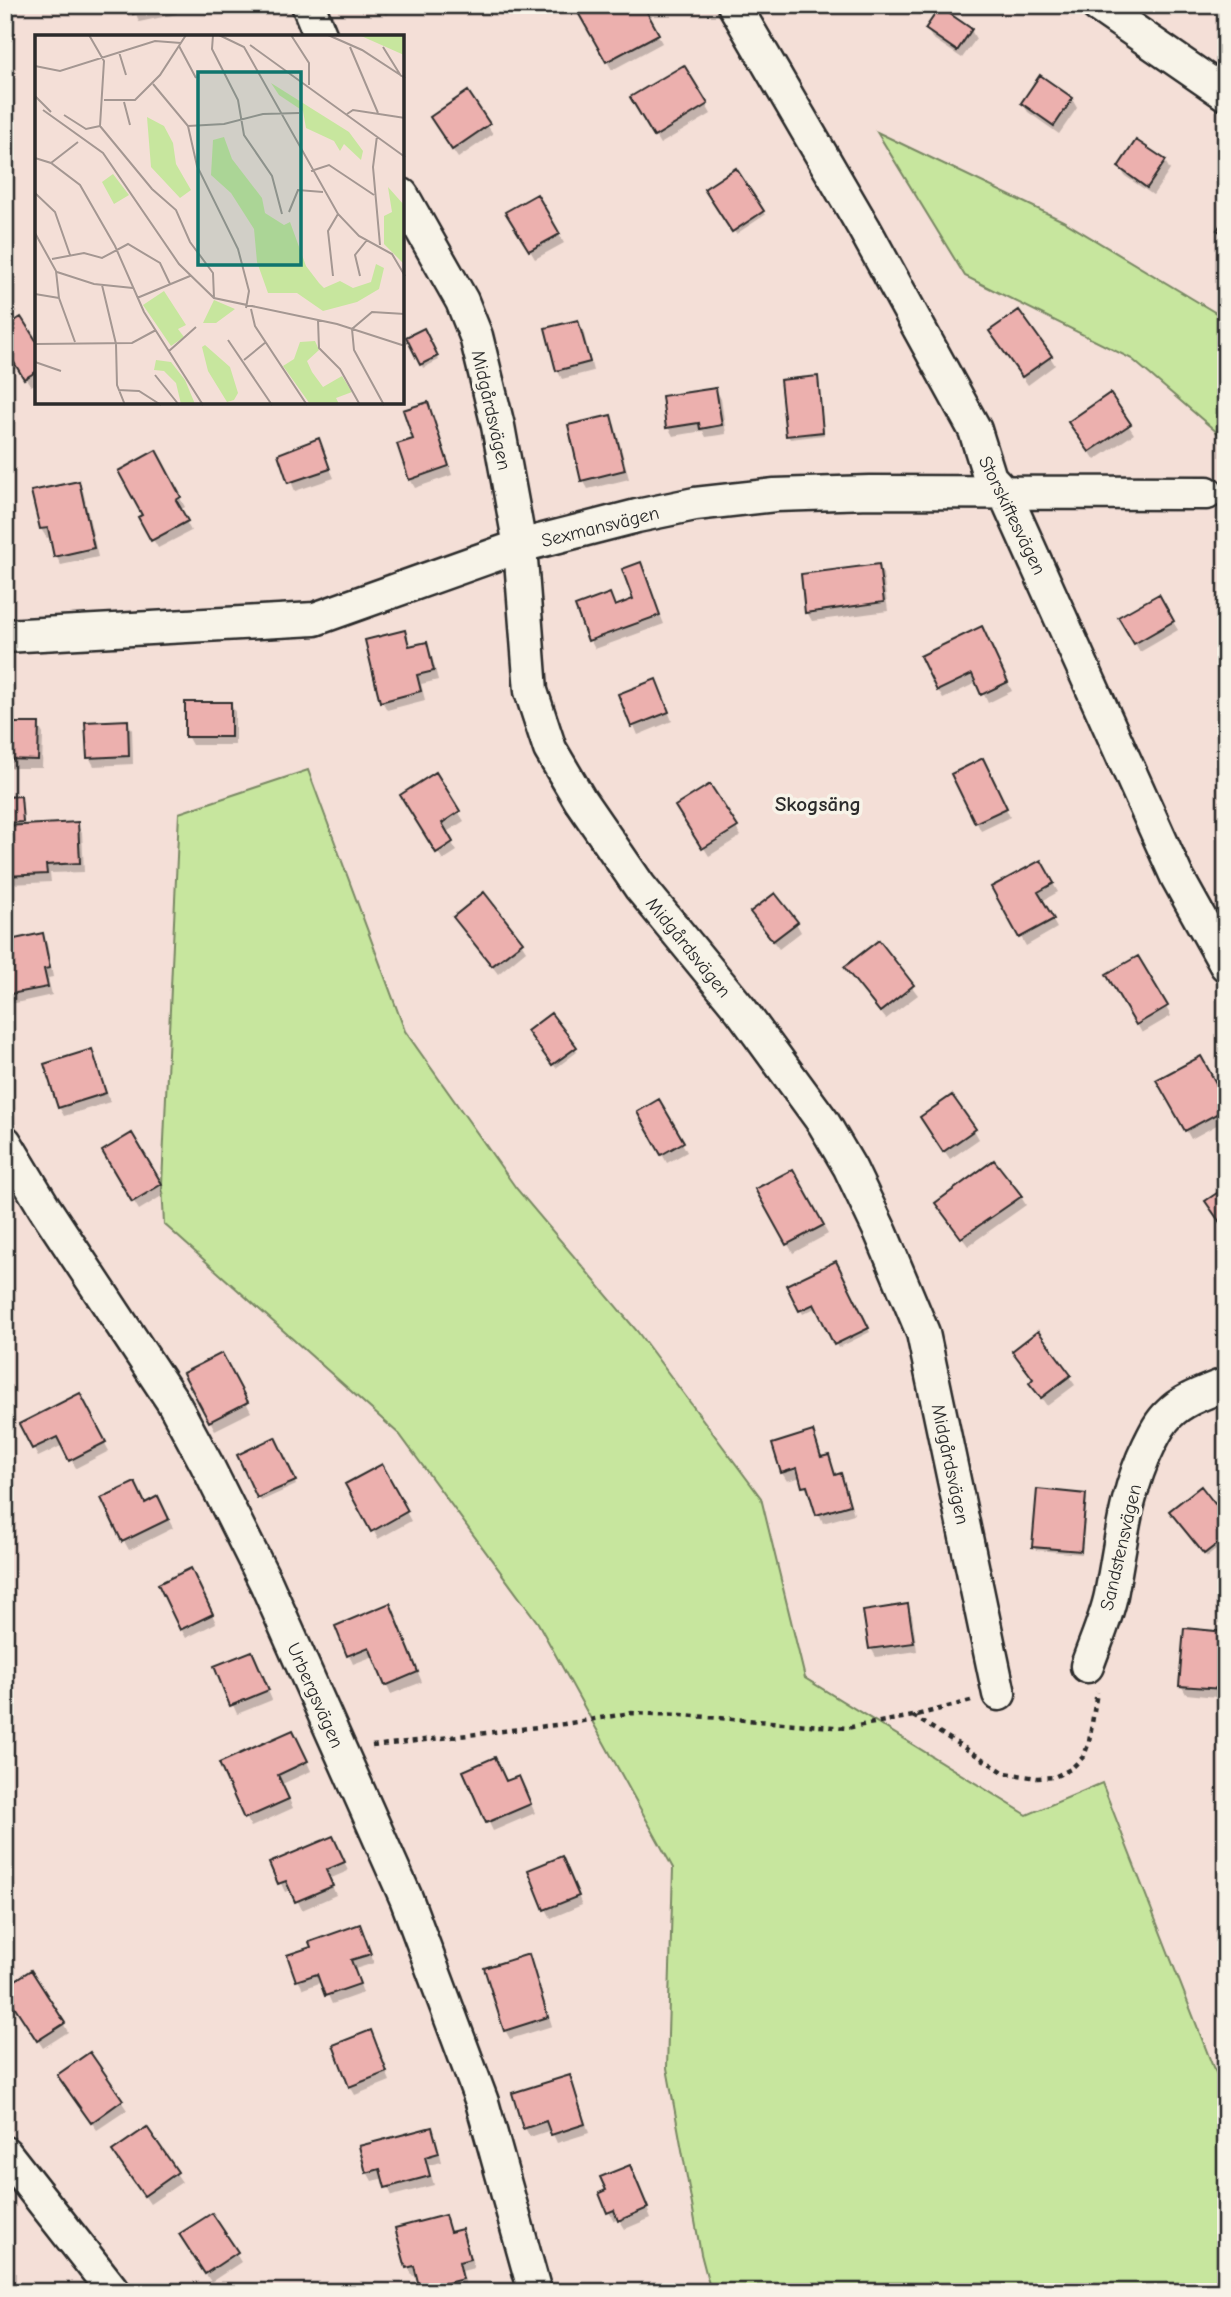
<svg xmlns="http://www.w3.org/2000/svg" width="1231" height="2297" viewBox="0 0 1231 2297" font-family="'Comic Neue',sans-serif">
<rect width="100%" height="100%" fill="#f4dfd7"/>
<filter id="ink" filterUnits="userSpaceOnUse"><feTurbulence type="fractalNoise" baseFrequency=".0143" numOctaves="2"/><feDisplacementMap in="SourceGraphic" scale="14" xChannelSelector="R" yChannelSelector="G"/><feConvolveMatrix kernelMatrix="1 2 1 2 8 2 1 2 1" color-interpolation-filters="sRGB"/></filter>
<g filter="url(#ink)">
<path fill="#c7e69e" stroke="#798864" stroke-width="2" d="M877,132L1063,221L1226,319V440L1132,359L965,276Z
M308,770L405,1031L516,1188L637,1331L761,1498L805,1678L1027,1815L1102,1783L1213,2067L1226,2090V2292H711L701,2254L667,2068L673,1868L538,1623L400,1435L164,1224L162,1184L179,813Z"/>
<path fill="#0003" d="M133,5H175L177,14L139,22Z
M380,5H412L385,15Z
M641,5L662,43L612,70L578,9Z
M927,29L971,30L976,39L962,58L932,38Z
M684,67L711,114L660,144L632,98Z
M467,94L493,134L458,158L437,126Z
M1072,99L1077,108L1059,134L1028,112L1023,104Z
M1165,161L1170,170L1153,195L1125,176L1120,167Z
M736,170L765,215L736,234L707,190Z
M536,196L564,243L535,259L507,212Z
M578,322L583,330L593,371L562,379L557,370Z
M5,329L37,345V383L31,386L18,367L5,375Z
M424,330L439,360L423,368L409,338Z
M997,340L1050,357L1055,365L1028,385Z
M817,378L819,382L824,435L790,439L788,435Z
M716,390L721,399L726,434L706,437L703,431L673,436L668,427Z
M1109,396L1134,434L1095,460L1076,431Z
M427,404L432,413L452,475L415,488L410,479L415,441Z
M610,417L615,425L629,479L588,489L583,480Z
M318,441L334,478L295,491L280,455Z
M155,453L185,507L180,510L191,531L158,548L140,517L144,515Z
M78,483L83,491L98,557L61,565L56,556L51,537L47,538L41,529Z
M640,564L664,624L595,649L590,640L610,595L616,607L635,600Z
M878,566L883,574L888,611L812,621L807,612Z
M1158,597L1178,630L1140,652L1121,618Z
M405,632L411,648L426,644L431,653L438,680L421,684L425,700L387,710L382,701Z
M986,637L1012,691L988,703L978,682L943,699L938,690Z
M660,690L672,721L638,735L621,695Z
M230,703L235,712V745H192L187,736Z
M5,717L9,725H38L43,734L42,768H10L5,760Z
M127,721L132,730L133,764L94,766L89,757Z
M987,769L1010,817L981,831L953,775Z
M435,775L464,821L445,833L457,851L443,860L407,804Z
M710,786L741,836L709,856L678,806Z
M20,798L22,802L24,827L77,824L82,833L84,872L50,873L51,882L11,884L6,875L5,799Z
M1040,862L1058,892L1042,901L1057,928L1026,946L994,888Z
M455,917L521,943L526,951L498,974Z
M757,921L796,923L801,932L779,949Z
M42,935L47,944L53,977L48,978L52,995L11,1004L6,995Z
M878,942L918,995L886,1019L851,976Z
M1138,958L1171,1016L1142,1033L1109,975Z
M532,1035L575,1048L577,1052L556,1068Z
M91,1051L96,1060L110,1102L64,1116L59,1107Z
M1159,1081L1226,1105V1120L1191,1139Z
M659,1101L687,1152L667,1163L639,1113Z
M927,1126L974,1130L979,1139L950,1159Z
M131,1135L165,1194L139,1210L104,1151Z
M792,1171L828,1234L793,1253L757,1190Z
M1021,1197L1026,1205L968,1246L943,1212Z
M835,1263L870,1332L838,1348L817,1307L803,1314L788,1286Z
M1038,1333L1075,1385L1047,1406L1031,1383L1035,1380Z
M226,1364L251,1412L215,1430L185,1374Z
M84,1404L109,1451L76,1468L63,1445L38,1457L21,1425Z
M813,1433L823,1459L829,1457L837,1476L840,1475L845,1484L854,1514L823,1523L811,1494L809,1495L801,1477L787,1481L782,1473Z
M275,1439L296,1485L261,1501L239,1456Z
M381,1466L411,1521L378,1539L348,1484Z
M1085,1496L1087,1499L1082,1554L1036,1550L1034,1546Z
M1226,1502V1542L1207,1557L1174,1516L1215,1507Z
M145,1505L162,1507L173,1528L129,1550L124,1541Z
M196,1579L216,1623L186,1638L181,1629Z
M390,1606L422,1682L391,1694L374,1656L353,1664L337,1627Z
M907,1606L912,1615L917,1651L876,1657L871,1648Z
M1226,1633V1698L1186,1694L1181,1685Z
M252,1653L272,1700L237,1714L216,1667Z
M298,1741L311,1771L282,1784L293,1808L251,1827L221,1764Z
M465,1772L523,1786L535,1813L493,1831Z
M338,1847L348,1871L329,1879L336,1895L302,1910L292,1889L285,1892L272,1864Z
M562,1858L582,1905L551,1918L546,1909Z
M5,1924L10,1932L5,1935Z
M360,1926L374,1963L355,1969L363,1993L332,2004L322,1982L303,1989L298,1980L313,1948Z
M528,1956L533,1965L552,2026L510,2039L505,2030Z
M10,1997L63,2023L68,2032L43,2048Z
M370,2032L390,2081L355,2095L350,2086Z
M89,2054L127,2110L97,2130L64,2084Z
M569,2077L574,2086L589,2133L557,2143L551,2130L530,2137L525,2128Z
M431,2129L436,2137L442,2162L428,2165L434,2185L392,2196L384,2178L372,2181L367,2172Z
M146,2130L182,2182L150,2204L120,2160Z
M634,2176L651,2218L625,2229L619,2219L614,2221L609,2212L608,2191Z
M212,2215L241,2262L211,2282L186,2243Z
M444,2217L451,2233L461,2231L466,2240L474,2268L462,2271L467,2288L451,2292H423L418,2275L413,2276L408,2267Z"/>
<path fill="#ecb0ae" stroke="#2b2b2b" stroke-width="2" d="M131,5H173L133,14Z
M582,5H643L659,34L606,62L576,9Z
M940,7L972,29L957,51L925,29Z
M684,65L708,104L654,137L630,97Z
M1040,75L1073,98L1054,126L1021,103Z
M468,91L490,124L452,150L430,117Z
M1136,140L1166,160L1147,188L1118,167Z
M736,168L764,211L732,232L704,189Z
M537,194L560,234L529,251L505,212Z
M1226,217V236L1217,230Z
M1019,310L1052,356L1022,377L989,331Z
M21,317L37,342V371L24,379L12,359L5,363V327Z
M578,320L590,362L556,371L545,328Z
M424,328L438,356L420,365L406,337Z
M818,376L823,432L786,436L780,380Z
M716,388L722,425L700,429L699,423L666,428L662,396Z
M1110,393L1131,424L1089,452L1068,422Z
M428,402L449,466L409,480L397,444L413,439L403,410Z
M611,415L625,470L581,481L568,425Z
M319,438L330,469L288,483L278,454Z
M156,450L181,497L176,500L188,521L151,541L138,517L142,515L118,471Z
M79,481L94,548L54,557L48,528L40,529L31,491Z
M641,562L660,615L588,641L575,606L610,593L615,606L633,599L622,569Z
M879,564L884,602L805,613L801,574Z
M1159,594L1174,621L1134,644L1118,617Z
M982,626L1008,682L981,695L972,674L937,691L920,656Z
M405,630L409,646L427,642L434,671L417,675L421,691L380,702L365,640Z
M656,679L669,712L631,727L618,694Z
M185,702H231V737H185Z
M5,716L8,723H39L38,760L5,759Z
M128,720L129,756L87,758L85,722Z
M983,758L1007,808L975,823L951,774Z
M436,772L460,811L442,823L453,842L436,853L400,795Z
M710,784L738,827L702,849L675,806Z
M21,796L23,822L5,823V797Z
M78,822L80,863L46,865L47,874L5,876V826Z
M1041,860L1054,883L1038,892L1054,919L1019,938L991,887Z
M484,892L523,942L492,966L453,917Z
M775,893L798,922L773,941L750,912Z
M43,933L50,968L44,969L48,987L5,995V941Z
M879,940L914,985L880,1012L844,967Z
M1138,956L1168,1006L1136,1025L1106,974Z
M551,1013L577,1047L552,1065L527,1031Z
M92,1049L106,1093L58,1108L44,1064Z
M1201,1056L1226,1101V1109L1185,1131L1156,1080Z
M952,1095L976,1129L943,1152L920,1117Z
M659,1099L684,1142L661,1155L637,1112Z
M132,1133L162,1184L132,1202L102,1151Z
M994,1160L1022,1196L961,1238L935,1203Z
M793,1169L824,1225L786,1245L755,1189Z
M1226,1187V1231L1205,1201Z
M836,1261L869,1328L834,1345L814,1304L799,1311L786,1285Z
M1038,1331L1071,1375L1041,1398L1029,1383L1033,1379L1012,1351Z
M222,1353L248,1402L209,1422L183,1373Z
M80,1393L106,1442L69,1461L57,1437L32,1449L19,1424Z
M813,1431L821,1457L829,1455L835,1475L841,1473L850,1505L816,1515L807,1486L802,1487L797,1468L781,1473L772,1444Z
M275,1437L296,1481L257,1498L237,1455Z
M382,1464L408,1511L371,1532L345,1484Z
M135,1482L145,1503L158,1496L169,1519L122,1542L101,1498Z
M1201,1486L1215,1504L1225,1497L1226,1499V1537L1204,1554L1169,1511Z
M1037,1489L1086,1494L1081,1551L1032,1547Z
M191,1568L213,1614L180,1630L158,1584Z
M390,1603L418,1672L385,1686L369,1647L347,1656L335,1626Z
M908,1604L914,1643L869,1649L863,1611Z
M1184,1628L1226,1632L1223,1689L1179,1686Z
M252,1651L269,1690L230,1706L214,1666Z
M293,1730L308,1761L278,1775L289,1799L244,1819L219,1763Z
M495,1757L506,1781L519,1776L531,1804L486,1823L463,1771Z
M333,1836L345,1862L326,1870L333,1886L295,1902L286,1881L278,1884L269,1863Z
M562,1856L579,1896L544,1910L528,1870Z
M360,1924L371,1954L351,1960L360,1984L325,1996L317,1974L296,1981L287,1955L311,1947L309,1942Z
M529,1954L548,2017L504,2031L484,1968Z
M31,1970L65,2023L37,2041L5,1992V1987Z
M371,2030L387,2072L349,2087L333,2045Z
M90,2052L123,2100L91,2123L57,2075Z
M570,2075L585,2124L551,2135L546,2121L523,2129L512,2093Z
M147,2127L178,2172L144,2196L112,2151Z
M432,2127L439,2153L425,2157L430,2176L385,2188L380,2169L366,2173L359,2146Z
M630,2165L648,2208L618,2221L614,2210L607,2213L599,2193L606,2190L600,2177Z
M212,2213L238,2252L205,2274L179,2234Z
M445,2215L450,2232L462,2229L470,2259L459,2262L463,2279L420,2290L414,2266L406,2268L395,2228Z"/>
<g fill="none" stroke-linecap="round" stroke-linejoin="round">
<defs>
<path id="minor" d="M308,5L321,37
M734,5L864,228L975,430L990,478L1005,494L1177,877L1226,965
M1097,5L1226,94
M402,195L462,301L476,336L498,426L520,546L531,691L550,749L580,800L640,887L741,1010L823,1122L850,1168L881,1233L923,1333L999,1694
M5,636L315,619L520,546L637,516L695,504L775,495L870,492L1207,493
M5,1142L44,1207L173,1402L207,1465L266,1583L406,1898L482,2102L535,2292
M1087,1666C1095,1643 1106,1619 1111,1595C1121,1544 1125,1493 1149,1445C1154,1435 1160,1422 1169,1414C1183,1399 1207,1392 1226,1384
M5,2153L114,2292"/>
</defs>
<use href="#minor" stroke="#2b2b2b" stroke-width="37"/>
<path stroke="#2b2b2b" stroke-width="4.5" stroke-dasharray="5 5" stroke-linecap="butt" d="M971,1701L913,1716L1005,1773L1037,1778L1054,1777L1071,1769L1084,1756L1089,1742L1097,1692
M372,1746L564,1724L631,1713L682,1715L846,1728L913,1716"/>
<use href="#minor" stroke="#f7f3e8" stroke-width="32"/>
</g>
</g>
<g text-anchor="middle" stroke-width="7" stroke-linejoin="round" paint-order="stroke">
<g font-size="19" fill="#2b2b2b" stroke="#f7f3e8">
<text transform="translate(492 410) rotate(77)" y="7">Midgårdsvägen</text>
<text transform="translate(1013 515) rotate(64)" y="7">Storskiftesvägen</text>
<text transform="translate(600 526) rotate(-14)" y="7">Sexmansvägen</text>
<text transform="translate(689 947) rotate(51)" y="7">Midgårdsvägen</text>
<text transform="translate(951 1464) rotate(78)" y="7">Midgårdsvägen</text>
<text transform="translate(1120 1547) rotate(-77)" y="7">Sandstensvägen</text>
<text transform="translate(316 1695) rotate(66)" y="7">Urbergsvägen</text>
</g>
<g font-size="21" font-weight="bold" fill="#2b2b2b" stroke="#f7f3e8">
<text x="818" y="811">Skogsäng</text>
</g>
</g>
<g transform="translate(35 35)">
<rect width="369" height="369" fill="#f4dfd7"/>
<path d="M324,0H369V20ZM236,48L314,97L328,116L326,125L309,109L305,116L299,106L271,93L268,76L244,60ZM112,82L129,91L138,108L141,129L156,155L145,163L116,132ZM189,102L197,124L227,163L230,178L249,190L255,187L271,231L284,248L289,253L305,246L318,253L336,247L341,229L349,233L344,254L322,267L288,276L262,258H233L222,227L219,194L196,158L176,140L178,105ZM78,139L94,160L79,169L67,147ZM353,152L369,170V229L349,209V181L357,177ZM129,256L151,290L143,294L149,302L136,311L108,270ZM179,265L200,274L181,288H168ZM280,306L284,315L272,326L277,337L288,352L307,341L317,357L301,363L304,369H275L248,331L259,324L265,307ZM170,310L195,332L203,358L199,365L192,367L173,336L167,312ZM121,325L136,327L150,345L160,369H146L141,348L129,336L119,335Z" fill="#c7e69e"/>
<path fill="none" stroke="#a49792" stroke-width="2" d="M54,0L69,26L65,91M178,0L177,14L203,65L209,100L237,141L247,179M184,0L209,12L303,179L324,201L357,219L370,241M256,0L274,28V50M293,0L327,15L370,43M215,10L370,122M144,11L161,43M315,12L343,78M348,12L366,41M84,17L91,40M0,31L25,36L120,6L146,8M118,49L153,91L162,131L203,214L214,256L211,273M0,61L16,77M69,65H100L125,40L151,0M89,67L95,90M8,75L68,118L144,229L179,263L302,289L370,311M312,79L318,75L370,83M29,80L51,94L65,91M65,91L117,154L141,175L155,207L178,238L179,263M153,91L189,89L228,79L264,78M342,101L338,132L345,210M0,123L16,128L45,150L80,211L109,277L168,370M16,128L43,107M276,136L294,130L339,160M0,158L20,177L35,220M254,177L263,155L288,157M0,198L21,236L24,263L40,307M17,224L49,218L67,223L93,209L125,228L135,249M22,237L59,249L98,253M298,241L293,196L303,179M325,241L320,220L332,205M67,250L81,309L82,350L90,370M0,259L24,263M102,263L155,241M216,274L220,291L272,370M283,285L284,313L305,334L325,370M193,305L237,370M0,309L97,308L121,295M134,316L161,292M209,325L231,307M0,327L26,336M120,340L144,370M83,355L104,356L126,370M349,370L319,315L317,294L337,277L370,279"/>
<path fill="#0f766e" fill-opacity="0.15" stroke="#0f766e" stroke-width="3.5" d="M163,37H266V230H163Z"/>
<rect width="369" height="369" fill="none" stroke="#2b2b2b" stroke-width="3.5"/>
</g>
<rect width="1231" height="2297" fill="none" stroke="#f7f3e8" stroke-width="28"/>
<rect x="14" y="14" width="1203" height="2269" fill="none" stroke="#2b2b2b" stroke-width="2.5" filter="url(#ink)"/>
</svg>
